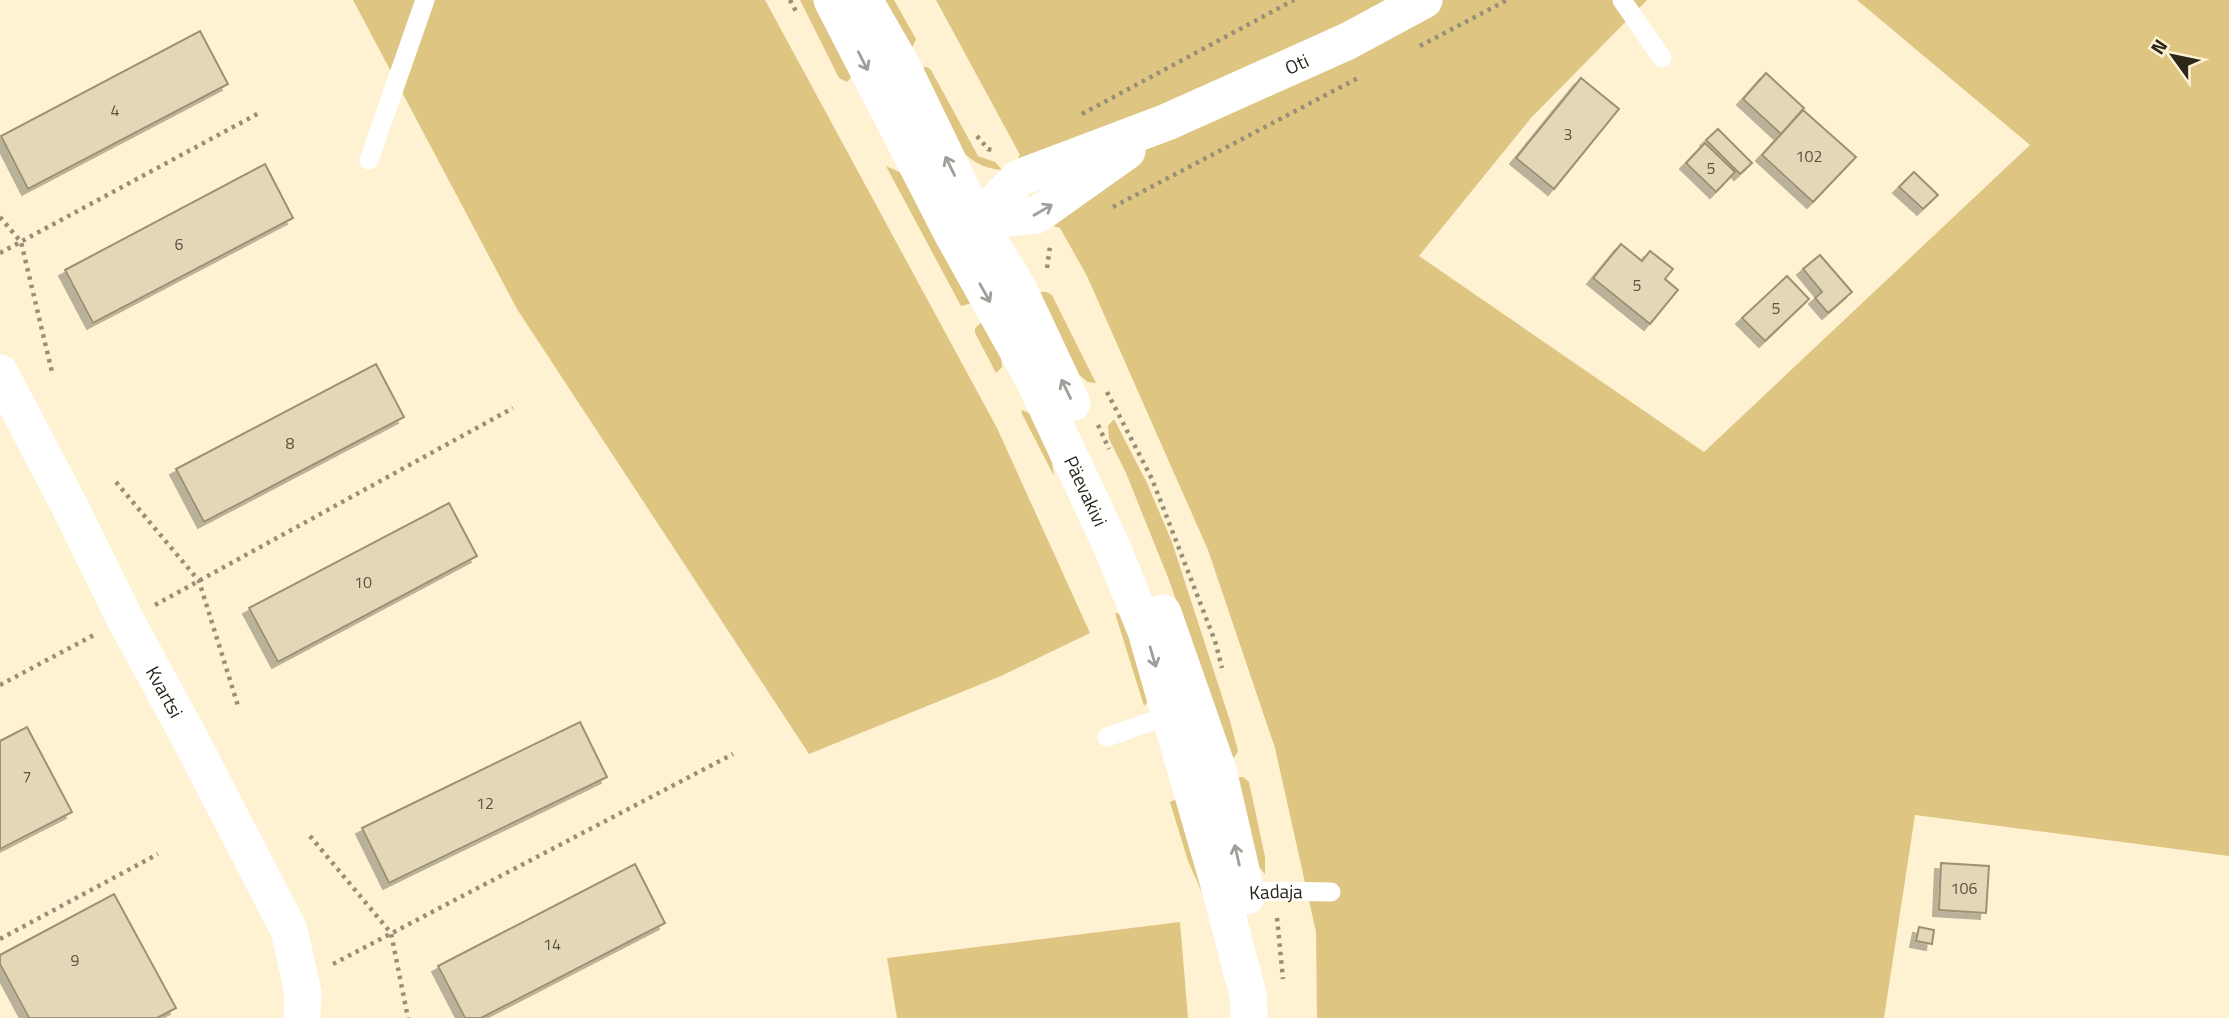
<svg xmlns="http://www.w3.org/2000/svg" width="2229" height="1018" viewBox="0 0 2229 1018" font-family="'Titillium Web',sans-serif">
<defs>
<filter id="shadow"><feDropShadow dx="-6" dy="6" stdDeviation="0" flood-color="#0004"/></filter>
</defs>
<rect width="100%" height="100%" fill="#fef2d2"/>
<path fill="#dec582" d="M353,0H765L997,428L1090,633L1001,676L809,754L517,309Z
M800,0H814L852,76L847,82L839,78Z
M885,0H894L916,39L913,46L910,48Z
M936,0H1647L1531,118L1419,256L1704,452L2030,145L1857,0H2229V856L1915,815L1884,1018H1317L1316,932L1275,748L1208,550L1087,276L1060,228L1053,226L1057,222L1023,161L1020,162L1018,157L1020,155Z
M927,67L931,70L978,156L995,162L1002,170C986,168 977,165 965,154L920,68Z
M886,166L904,174L972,303L961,306Z
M1040,292H1046L1052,295L1096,383L1088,382L1079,375Z
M982,322L1001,356L1002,367L996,373L975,333V328Z
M1022,410L1031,414L1052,462L1054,476L1021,412Z
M1114,419L1147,483L1172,542L1230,721L1238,751L1234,758L1228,751L1169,580L1126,473L1109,439L1108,426Z
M1115,613L1121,614L1132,641L1149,700L1144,706Z
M1236,777H1243L1249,782L1265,857V874L1257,865Z
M1177,799L1207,904L1188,861L1170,802Z
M1180,922L1188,1018H897L887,958Z"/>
<path fill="#e3d7b8" stroke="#9c9173" stroke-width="2" filter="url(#shadow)" d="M200,31L228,84L28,189L1,136Z
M1766,73L1804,108L1781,134L1743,99Z
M1581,78L1619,109L1554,189L1516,158Z
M1803,110L1856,157L1813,202L1762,155Z
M1718,129L1752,163L1740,174L1706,140Z
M1705,143L1735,172L1716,192L1686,163Z
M265,164L293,218L93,323L65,270Z
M1914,172L1938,195L1923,209L1899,187Z
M1621,244L1642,261L1650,251L1673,269L1665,279L1678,290L1650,324L1593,278Z
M1820,255L1852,292L1828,313L1815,298L1822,292L1803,269Z
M1787,276L1809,299L1765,341L1742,318Z
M376,364L404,417L204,522L176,469Z
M449,503L477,556L278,662L249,608Z
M580,722L607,777L389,883L362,828Z
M27,727L72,812L0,849V741Z
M1941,863L1989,866L1986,913L1939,910Z
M635,864L665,923L481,1018H465L438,966Z
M114,894L176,1008L157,1018H29L0,964V955Z
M1919,927L1934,930L1932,944L1916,941Z"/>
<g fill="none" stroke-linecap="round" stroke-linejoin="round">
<path stroke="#978f78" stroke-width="4.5" stroke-dasharray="3.5 5" stroke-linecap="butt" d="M790,0L798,15
M1420,46L1507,0
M1082,114L1294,0
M977,136L988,149L996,151
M1113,207L1360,77
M0,217L21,242L52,372
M0,253L259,113
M1047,268L1050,246
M1107,392L1152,479L1215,641L1222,668
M1098,425L1109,449
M116,482L199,581L239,709
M155,605L513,408
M0,685L94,635
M310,836L391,933L408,1018
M1277,918L1283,979
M0,939L158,854
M333,964L733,754"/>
<g stroke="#fff" stroke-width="19">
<path d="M1622,0L1662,58"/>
<path d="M369,160L425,0"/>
<path d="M1107,737L1170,715"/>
<path id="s1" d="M1241,893L1276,891L1331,892"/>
</g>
<g stroke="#fff" stroke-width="37">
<path id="s2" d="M832,0L952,233L1034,380L1112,547L1146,631L1170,715L1222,895L1248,995L1249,1018"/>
<path d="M864,0L902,66L977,221L1018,288L1072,403"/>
<path d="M977,221L1037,215L1127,151"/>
<path id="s3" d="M955,232L977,221L1019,178L1167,122L1348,41L1424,0"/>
<path id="s4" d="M0,373L70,507L126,621L187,733L289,930L303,993L302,1018"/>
<path d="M1163,613L1218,770L1247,896"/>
</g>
</g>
<defs><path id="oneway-shaft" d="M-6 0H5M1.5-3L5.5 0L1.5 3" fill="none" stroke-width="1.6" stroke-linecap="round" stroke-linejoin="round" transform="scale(1.75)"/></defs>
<g stroke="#a09e98">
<use href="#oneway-shaft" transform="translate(863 61) rotate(63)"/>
<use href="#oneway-shaft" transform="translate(950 166) rotate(-116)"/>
<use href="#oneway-shaft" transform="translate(1043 210) rotate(-30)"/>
<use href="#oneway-shaft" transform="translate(985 293) rotate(61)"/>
<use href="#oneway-shaft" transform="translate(1066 389) rotate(-116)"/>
<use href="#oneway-shaft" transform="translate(1153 657) rotate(74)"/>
<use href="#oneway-shaft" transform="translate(1237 855) rotate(-103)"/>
</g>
<g text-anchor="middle" stroke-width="5" stroke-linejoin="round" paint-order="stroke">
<g font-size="16" fill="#595342">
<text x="115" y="116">4</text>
<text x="1568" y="140">3</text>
<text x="1809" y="162">102</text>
<text x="1711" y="174">5</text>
<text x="179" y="250">6</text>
<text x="1637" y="291">5</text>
<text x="1776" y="314">5</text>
<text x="290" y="449">8</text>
<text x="363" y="588">10</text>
<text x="27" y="782">7</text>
<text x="485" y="809">12</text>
<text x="1964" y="894">106</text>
<text x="552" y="950">14</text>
<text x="75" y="966">9</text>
</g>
<g font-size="19" fill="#2b271b" stroke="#fef2d2">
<text dy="7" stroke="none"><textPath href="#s3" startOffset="385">Oti</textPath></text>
<text dy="7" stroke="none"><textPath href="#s2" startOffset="553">Päevakivi</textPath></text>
<text dy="7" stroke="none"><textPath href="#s4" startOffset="359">Kvartsi</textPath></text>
<text dy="7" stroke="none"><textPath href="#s1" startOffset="35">Kadaja</textPath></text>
</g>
</g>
<g transform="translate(2173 56) rotate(303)" stroke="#fef2d2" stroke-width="5" paint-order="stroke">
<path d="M0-5L12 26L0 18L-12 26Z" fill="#2b271b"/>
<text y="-10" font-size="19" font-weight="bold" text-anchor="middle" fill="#2b271b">N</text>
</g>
</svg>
